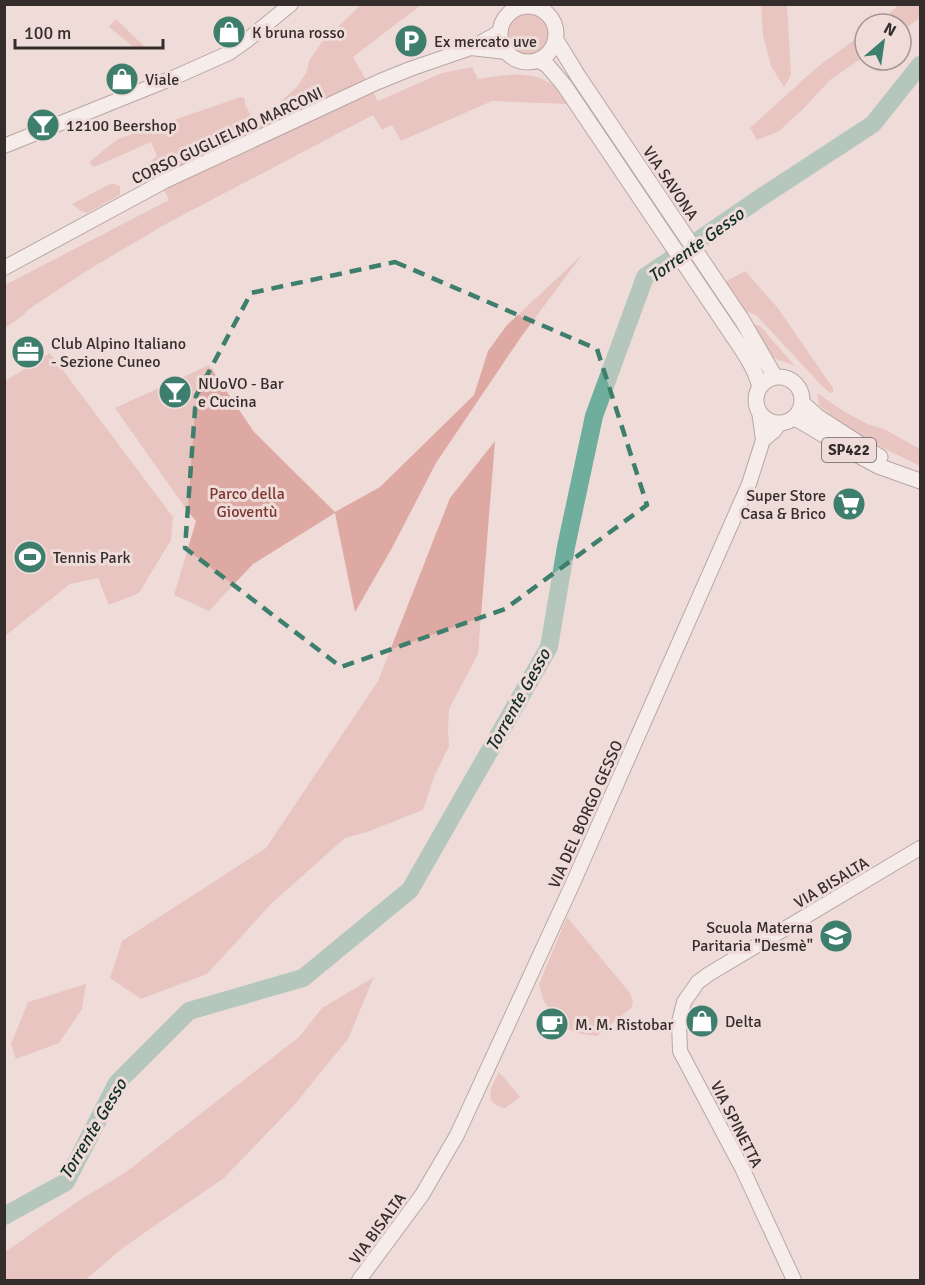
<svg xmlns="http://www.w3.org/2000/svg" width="925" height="1285" viewBox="0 0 925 1285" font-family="Signika,sans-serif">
<rect width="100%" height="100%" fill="#efdcd9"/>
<path fill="#dfa9a3" d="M361,5H421L353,57L378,101L442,73L472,67L478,79C502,75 527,70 548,82C556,86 562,97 567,104L492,101L401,141L392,125L382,130L373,115L164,225L88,270L29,309L22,316L5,328V285L169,200L158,178L152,175L148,169L152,160L157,156L151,142L94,167L89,162L118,139L241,97L245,99V105L254,120L282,100L297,87L306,73L310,59L322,42Z
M761,5H787L791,75L784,87L771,66L763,35Z
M899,5H920V18L901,32V24H876Z
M506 34a22 22 0 1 1 44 0a22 22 0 1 1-44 0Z
M116,19L144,46L133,50L131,45L109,27L110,25Z
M865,32V56L830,80L804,108L778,132L757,140L750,128L816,68Z
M110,184H114L120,186V195L87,213L81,211L72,204Z
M582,255L521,337L436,463L392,548L355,612L335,513L253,564L209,611L174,595L196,521L186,509L115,408L209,365L254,432L335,512L380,487L474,395L488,351L507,325Z
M745,271L777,307L833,388V392L830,393L825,389L756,315L745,311L725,282Z
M750,323L760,326L795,366L774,358Z
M50,353L173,517L171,540L139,593L109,605L98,578L70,584L5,636V381Z
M817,393L843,411L868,424L884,429L920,449V466C884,449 849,431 819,405Z
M495,441L478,654L449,709L448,730L449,746L434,777L423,810L367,832L345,838L271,904L207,974L141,999L110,978L122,941L266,848L378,681L450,498Z
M567,917L630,993L633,1002L632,1007L597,1036L576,1033L566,1028L544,1002L539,984Z
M374,977L348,1039L295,1104L224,1178L124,1247L85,1280H5V1252L80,1200L126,1172L299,1037L322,1008Z
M86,984L82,1009L59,1043L16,1059L11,1044L28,1002Z
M499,1072L520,1097L505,1108C481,1103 492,1086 499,1072Z"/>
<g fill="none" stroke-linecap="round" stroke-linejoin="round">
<path stroke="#6fae9c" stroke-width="18" d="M4,1216L66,1182L117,1083L189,1011L303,978L410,890L549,647L566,547L594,416L645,277L763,196L873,124L920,65"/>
<defs>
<path id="secondary" d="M471,48L506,52
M4,146L175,77L229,53L246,41L291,4
M4,268L165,181L378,82L410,69L471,48L500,32
M763,440L774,431L780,423
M359,1280L422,1195L457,1135L573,883L749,484L763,440L759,411
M794,1280L743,1170L680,1051L679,1022L684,1002L698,982L709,974L920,848"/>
<path id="primary" d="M500 34a28 28 0 1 1 56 0a28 28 0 1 1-56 0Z
M556,40L578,76L742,320L775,377
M538,60L547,65L564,85L733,336C744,352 755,368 760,387
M756 400a23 23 0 1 1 46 0a23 23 0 1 1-46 0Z
M802,403L818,417L880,457
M794,418L802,422L854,453L878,466L920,481"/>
</defs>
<use href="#secondary" stroke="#756563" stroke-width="16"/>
<use href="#primary" stroke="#756563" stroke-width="17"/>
<use href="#secondary" stroke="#fff" stroke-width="14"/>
<use href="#primary" stroke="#fff" stroke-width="15"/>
</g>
<path d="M0 0H925V1285H0ZM395,262L597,349L647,505L505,609L341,667L185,548L196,396L251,293Z" fill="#efdcd9" fill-opacity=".55" fill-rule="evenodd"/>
<path fill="none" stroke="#3e7e6d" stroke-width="4.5" stroke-dasharray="12 8" stroke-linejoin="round" d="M395,262L597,349L647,505L505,609L341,667L185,548L196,396L251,293Z"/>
<defs>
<symbol id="shop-disc" viewBox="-11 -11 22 22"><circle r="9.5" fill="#3e7e6d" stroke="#efdcd9"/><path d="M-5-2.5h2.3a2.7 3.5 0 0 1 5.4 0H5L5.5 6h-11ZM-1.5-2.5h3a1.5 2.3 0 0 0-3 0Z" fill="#fff"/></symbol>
<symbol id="parking-disc" viewBox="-11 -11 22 22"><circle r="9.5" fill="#3e7e6d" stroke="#efdcd9"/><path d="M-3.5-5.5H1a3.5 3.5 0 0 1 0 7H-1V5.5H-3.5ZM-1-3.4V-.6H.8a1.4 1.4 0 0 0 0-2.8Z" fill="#fff"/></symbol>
<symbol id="bar-disc" viewBox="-11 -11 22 22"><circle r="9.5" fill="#3e7e6d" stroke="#efdcd9"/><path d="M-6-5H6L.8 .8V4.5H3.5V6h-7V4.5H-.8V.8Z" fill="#fff"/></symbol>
<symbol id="office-disc" viewBox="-11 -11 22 22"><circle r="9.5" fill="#3e7e6d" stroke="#efdcd9"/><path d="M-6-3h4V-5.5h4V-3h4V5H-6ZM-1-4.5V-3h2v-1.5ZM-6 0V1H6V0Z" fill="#fff"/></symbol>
<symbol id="supermarket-disc" viewBox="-11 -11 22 22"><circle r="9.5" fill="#3e7e6d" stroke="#efdcd9"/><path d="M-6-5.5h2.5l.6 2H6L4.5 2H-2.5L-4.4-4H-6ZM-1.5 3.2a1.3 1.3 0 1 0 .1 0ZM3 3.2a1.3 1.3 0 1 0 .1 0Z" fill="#fff"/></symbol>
<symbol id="stadium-disc" viewBox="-11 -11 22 22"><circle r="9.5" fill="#3e7e6d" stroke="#efdcd9"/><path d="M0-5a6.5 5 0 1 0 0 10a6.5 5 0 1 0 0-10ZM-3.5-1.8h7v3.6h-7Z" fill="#fff"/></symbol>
<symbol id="school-disc" viewBox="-11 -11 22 22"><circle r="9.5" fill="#3e7e6d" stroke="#efdcd9"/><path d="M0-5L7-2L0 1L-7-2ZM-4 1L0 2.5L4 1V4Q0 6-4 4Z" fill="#fff"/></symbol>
<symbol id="cafe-disc" viewBox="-11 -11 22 22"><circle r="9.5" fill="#3e7e6d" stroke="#efdcd9"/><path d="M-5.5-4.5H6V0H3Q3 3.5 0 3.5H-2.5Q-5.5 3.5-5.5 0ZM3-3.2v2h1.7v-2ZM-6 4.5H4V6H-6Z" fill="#fff"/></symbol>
</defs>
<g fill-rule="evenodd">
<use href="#shop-disc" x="210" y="13" width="38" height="38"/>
<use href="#parking-disc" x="392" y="22" width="38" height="38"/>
<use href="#shop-disc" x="103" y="60" width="38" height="38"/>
<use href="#bar-disc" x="24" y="106" width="38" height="38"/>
<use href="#office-disc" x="9" y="333" width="38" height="38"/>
<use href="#bar-disc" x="156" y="373" width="38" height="38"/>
<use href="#supermarket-disc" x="830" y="485" width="38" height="38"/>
<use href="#stadium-disc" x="11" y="538" width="38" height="38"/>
<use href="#school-disc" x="817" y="917" width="38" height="38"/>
<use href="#shop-disc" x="683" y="1002" width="38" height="38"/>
<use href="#cafe-disc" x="533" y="1005" width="38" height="38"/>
</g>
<g text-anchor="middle" stroke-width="6" stroke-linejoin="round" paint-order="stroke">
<rect fill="#efdcd9" stroke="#6c6260" stroke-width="1.5" x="822" y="438" width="54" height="24" rx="4.5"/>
<g font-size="15" font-weight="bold" fill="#342d2c">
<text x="849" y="455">SP422</text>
</g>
<g font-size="16" fill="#342d2c" stroke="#efdcd9" text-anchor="start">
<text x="252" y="38">K bruna rosso</text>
<text x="434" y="47">Ex mercato uve</text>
<text x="145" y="85">Viale</text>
<text x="66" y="131">12100 Beershop</text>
<text x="51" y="349">Club Alpino Italiano<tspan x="51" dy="18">- Sezione Cuneo</tspan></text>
<text x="198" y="389">NUoVO - Bar<tspan x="198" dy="18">e Cucina</tspan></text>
<text x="826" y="501" text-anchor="end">Super Store<tspan x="826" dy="18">Casa &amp; Brico</tspan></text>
<text x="53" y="563">Tennis Park</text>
<text x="813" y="933" text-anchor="end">Scuola Materna<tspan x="813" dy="18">Paritaria "Desmè"</tspan></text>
<text x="725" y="1027">Delta</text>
<text x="575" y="1030">M. M. Ristobar</text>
</g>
<g font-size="16" fill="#342d2c" stroke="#efdcd9">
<text transform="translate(227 135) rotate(-25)" y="6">CORSO GUGLIELMO MARCONI</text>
<text transform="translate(671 183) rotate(56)" y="6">VIA SAVONA</text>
<text transform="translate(585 814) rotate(-66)" y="6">VIA DEL BORGO GESSO</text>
<text transform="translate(831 882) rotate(-31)" y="6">VIA BISALTA</text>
<text transform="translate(737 1124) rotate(63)" y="6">VIA SPINETTA</text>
<text transform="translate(377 1228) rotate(-54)" y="6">VIA BISALTA</text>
</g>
<g font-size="16" fill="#7e3631" stroke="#efdcd9">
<text x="247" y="499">Parco della<tspan x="247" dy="18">Gioventù</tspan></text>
</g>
<g font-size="18" font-style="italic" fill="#113028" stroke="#efdcd9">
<text transform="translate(696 245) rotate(-36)" y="6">Torrente Gesso</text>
<text transform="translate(518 700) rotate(-61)" y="6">Torrente Gesso</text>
<text transform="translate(93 1129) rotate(-59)" y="6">Torrente Gesso</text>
</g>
</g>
<rect width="925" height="1285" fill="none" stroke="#342d2c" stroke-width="12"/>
<g transform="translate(883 42) rotate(29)"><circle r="28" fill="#efdcd9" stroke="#a49694" stroke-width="1.5"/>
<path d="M0-4.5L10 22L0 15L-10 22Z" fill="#3e7e6d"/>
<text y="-9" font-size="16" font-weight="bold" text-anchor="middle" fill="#342d2c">N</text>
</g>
<path d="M15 39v9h148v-9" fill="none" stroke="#342d2c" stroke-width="3"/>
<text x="24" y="39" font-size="18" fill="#342d2c" stroke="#efdcd9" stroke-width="4.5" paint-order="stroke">100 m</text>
</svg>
